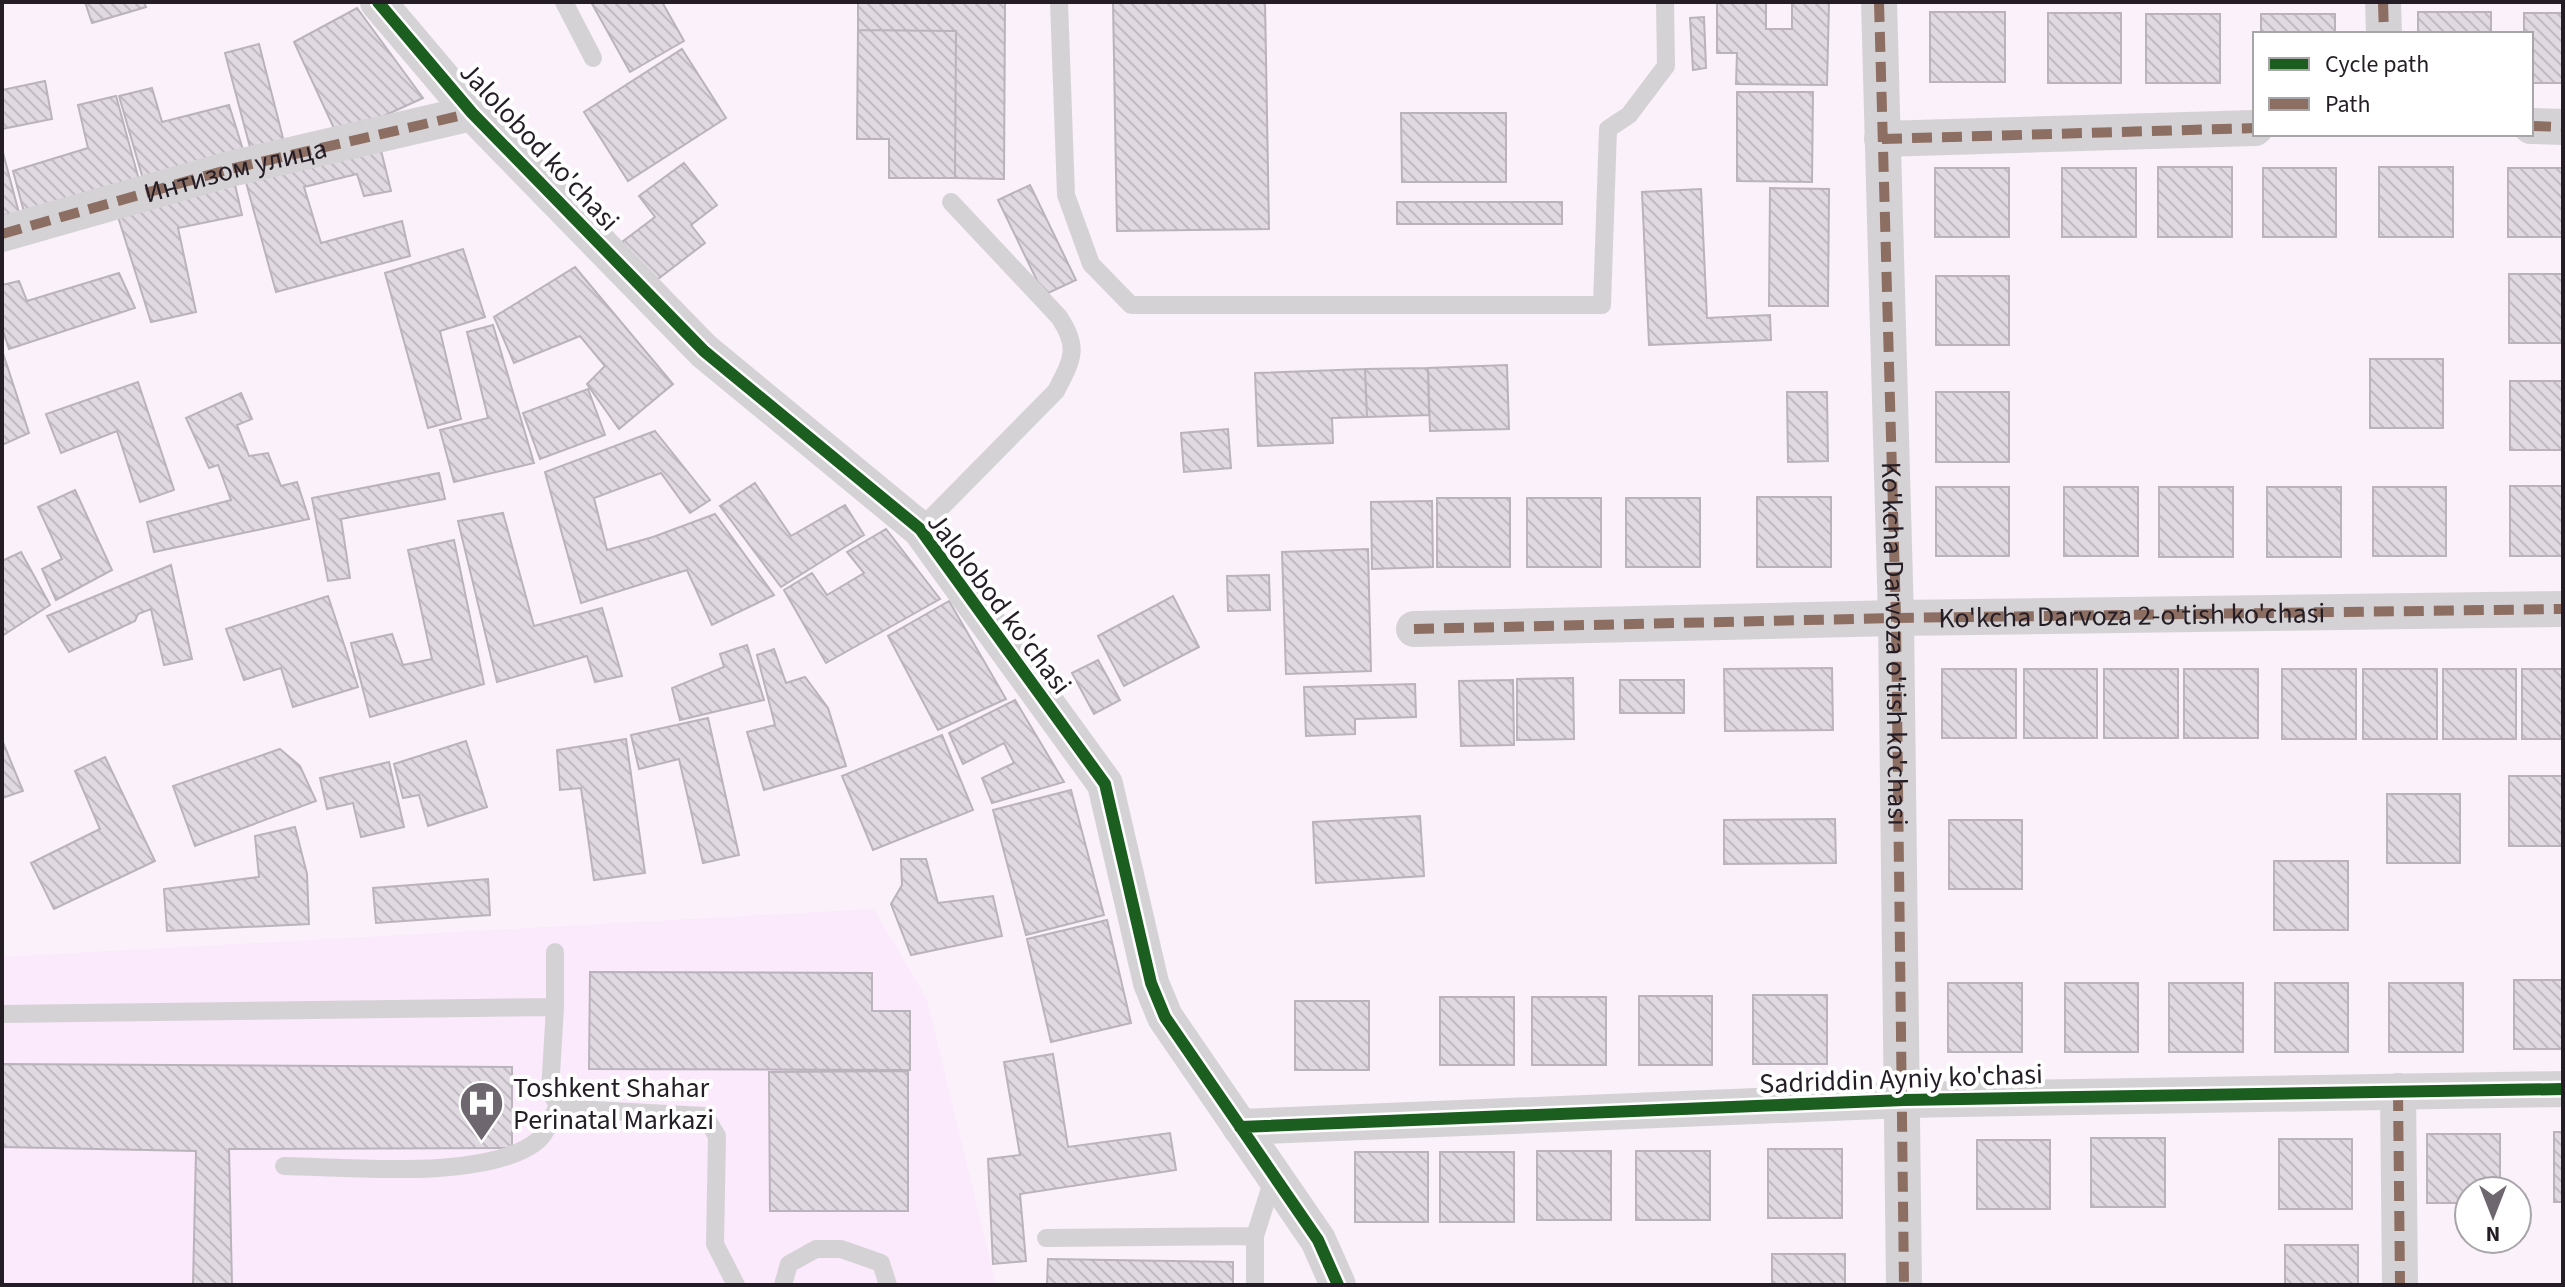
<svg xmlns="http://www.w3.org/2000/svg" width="2565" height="1287" viewBox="0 0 2565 1287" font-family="'Source Sans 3',sans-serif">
<defs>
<pattern id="building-back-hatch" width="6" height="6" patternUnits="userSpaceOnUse" patternTransform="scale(2)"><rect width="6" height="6" fill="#e1d9e2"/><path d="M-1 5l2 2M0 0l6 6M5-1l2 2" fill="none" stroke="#c1bac2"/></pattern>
</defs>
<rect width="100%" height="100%" fill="#faf1fa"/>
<path fill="#fbe9fc" d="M874,909L927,1000L996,1285H2V957Z"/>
<path fill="url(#building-back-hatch)" stroke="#bab3bb" stroke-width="2" d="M85,2H144L146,7L92,23Z
M591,2H662L684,41L630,72Z
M858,2H1005L1004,179L955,178L956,31L858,30Z
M1113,2H1265L1269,229L1117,231Z
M1717,2H1766V29H1792V2H1829L1827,85L1736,84L1737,53H1717Z
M357,8L423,98L338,137L294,42Z
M1930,12H2005V82H1930Z
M2418,12H2491V34H2418Z
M2048,13H2121V83H2048Z
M2524,13H2563V83H2531V34H2524Z
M2146,14H2220V83H2146Z
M2261,14H2335V34H2261Z
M1704,17L1706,68L1693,70L1690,18Z
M858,30L956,31L955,178H889V139H857Z
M259,44L284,142L251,151L225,53Z
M682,49L726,118L628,181L584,112Z
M45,81L52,119L2,129V90Z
M152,88L162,122L229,105L244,153L143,179L119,96Z
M1737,92H1813L1812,182L1737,181Z
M116,96L139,180L24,212L13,171L88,148L78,105Z
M1401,113H1506V182H1402Z
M378,138L391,191L364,196L357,174L304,187L321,243L402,221L410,256L276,292L244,175Z
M2,149L19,213L2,215Z
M684,163L717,205L691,225L705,243L654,282L622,242L655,217L639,196Z
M2158,167H2232V237H2158Z
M2379,167H2453V237H2379Z
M1935,168H2009V237H1935Z
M2062,168H2136V237H2062Z
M2263,168H2336V237H2263Z
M2508,168H2563V237H2508Z
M233,176L242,215L178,228L196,312L151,322L114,204Z
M1030,185L1076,280L1044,295L998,200Z
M1770,188L1829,189L1828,306H1769Z
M1701,189L1707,318L1770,315L1771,340L1649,345L1642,192Z
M1397,202H1562V224H1397Z
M463,249L485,317L440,331L461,419L428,428L385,273Z
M575,267L673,384L619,429L587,384L605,366L580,336L514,363L494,317Z
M119,273L135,308L9,349L2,328V285L19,281L27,301Z
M2509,274H2563V343H2509Z
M1936,276H2009V345H1936Z
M493,325L534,463L454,482L440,430L488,418L467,332Z
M2,350L29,433L2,445Z
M2370,359H2443V428H2370Z
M1507,365L1509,429L1430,431L1428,368Z
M1428,368L1429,415L1367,417L1365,369Z
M1365,369L1367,417L1332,418L1333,443L1258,446L1255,373Z
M2510,381H2563V450H2510Z
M138,382L174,490L140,502L117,431L61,453L46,414Z
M588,389L605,435L540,459L523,413Z
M1787,392H1827L1828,461L1788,462Z
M1936,392H2009V462H1936Z
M241,393L252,419L237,425L249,456L268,453L281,486L297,482L309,519L154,552L147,522L231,500L218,465L209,468L186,418Z
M1228,429L1231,468L1184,472L1181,433Z
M655,431L710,500L690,513L661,473L594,498L607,550L653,537L715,514L774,595L712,625L687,570L581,603L545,472Z
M439,473L445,499L341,519L350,578L328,581L312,498Z
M755,483L791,536L845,505L864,535L781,587L720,506Z
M2510,486H2563V556H2510Z
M1936,487H2009V556H1936Z
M2064,487H2138V556H2064Z
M2159,487H2233V557H2159Z
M2267,487H2341V557H2267Z
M2373,487H2446V556H2373Z
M75,490L112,570L56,600L42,569L62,559L38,507Z
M1757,497H1831V567H1757Z
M1437,498H1510V567H1437Z
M1527,498H1601V567H1527Z
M1626,498H1700V567H1626Z
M1432,501L1433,567L1372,569L1371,502Z
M503,513L534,626L602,608L622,676L595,682L587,656L497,682L458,521Z
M886,529L940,599L826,663L784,590L812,573L827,595L864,573L847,552Z
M454,540L484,684L370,717L351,643L392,634L403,665L432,659L408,550Z
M1368,549L1371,671L1286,674L1282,552Z
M21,552L50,605L2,636V561Z
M171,565L192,659L164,665L151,609L138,614L135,621L69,652L47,616Z
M1269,575L1270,610L1228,611L1227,576Z
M328,596L358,687L293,707L281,668L244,680L226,629Z
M1173,596L1199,647L1124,686L1098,636Z
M949,601L1006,699L938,730L888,636Z
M747,645L764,700L680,720L672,688L724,667L720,654Z
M774,649L786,683L805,677L828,708L846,766L764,790L747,732L775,725L757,655Z
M1098,660L1120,700L1094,714L1072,673Z
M1832,668L1833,730L1725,731L1724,669Z
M1942,669H2016V738H1942Z
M2024,669H2097V738H2024Z
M2104,669H2178V738H2104Z
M2184,669H2258V738H2184Z
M2282,669H2356V739H2282Z
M2363,669H2437V739H2363Z
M2443,669H2516V739H2443Z
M2522,669H2563V739H2522Z
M1573,678L1574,739L1517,740V679Z
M1513,680L1514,745L1461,746L1459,681Z
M1620,680H1684V713H1620Z
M1415,684L1416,717L1355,719V734L1306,736L1304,687Z
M1015,700L1064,782L992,803L982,778L1014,763L1004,743L963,764L949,733Z
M708,718L739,855L703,863L679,759L639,769L631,735Z
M942,735L973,810L873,850L842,776Z
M626,739L645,873L594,880L581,788L560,790L557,750Z
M2,740L23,791L2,798Z
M466,741L487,807L428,826L419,795L403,798L394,764Z
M280,749L300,766L316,801L195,846L173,786Z
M105,757L155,861L54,909L31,863L100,829L75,771Z
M389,762L404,827L361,837L353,803L327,809L320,778Z
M2509,776H2563V846H2509Z
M1071,790L1104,915L1026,935L993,810Z
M2387,794H2460V863H2387Z
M1420,816L1424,876L1316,883L1313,822Z
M1835,819L1836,863L1724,864V820Z
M1949,820H2022V889H1949Z
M295,827L307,874L309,924L167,931L164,889L259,877L255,836Z
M901,859H926L938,903L993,896L1002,936L911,955L891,904L902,885Z
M2274,861H2348V930H2274Z
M488,879L490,915L376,923L373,888Z
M1107,920L1131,1023L1051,1042L1027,939Z
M590,972L872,973V1011H910V1070L589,1069Z
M2514,980H2563V1049H2514Z
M1948,983H2022V1052H1948Z
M2065,983H2138V1052H2065Z
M2169,983H2243V1052H2169Z
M2275,983H2348V1052H2275Z
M2389,983H2463V1052H2389Z
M1753,995H1827V1064H1753Z
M1639,996H1712V1065H1639Z
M1440,997H1514V1065H1440Z
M1532,997H1606V1065H1532Z
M1295,1001H1369V1070H1295Z
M1053,1054L1068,1147L1170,1133L1176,1170L1020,1194L1026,1261L993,1264L988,1159L1020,1155L1004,1062Z
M2,1064L512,1067V1148L229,1149L232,1285H193L196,1151L2,1147Z
M908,1071V1211H770L769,1072Z
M2554,1132H2563V1202H2554Z
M2427,1134H2500V1191H2469V1203H2427Z
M2091,1138H2165V1207H2091Z
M2279,1139H2352V1209H2279Z
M1977,1140H2050V1209H1977Z
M1768,1149H1842V1218H1768Z
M1537,1151H1611V1220H1537Z
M1636,1151H1710V1220H1636Z
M1355,1152H1428V1222H1355Z
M1440,1152H1514V1222H1440Z
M2285,1245H2358V1285H2285Z
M1772,1254H1845V1285H1772Z
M1048,1259L1233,1262V1285H1047Z"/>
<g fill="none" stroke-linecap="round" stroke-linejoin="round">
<path stroke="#d5d2d5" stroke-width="18" d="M564,2L593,58
M1059,2L1066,195L1091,264L1131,305H1602L1608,129L1629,115L1666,66L1665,2
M920,529L1056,391C1072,360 1080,348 1059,317L951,202
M555,1007L550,1091L558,1106L575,1109L705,1116L717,1136L715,1244L736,1285
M2,1014L555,1007V952
M284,1166C348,1167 485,1181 536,1142C546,1135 552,1117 558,1106
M1046,1238L1255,1236
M783,1285L789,1264L816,1249H841L881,1263L888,1285
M1255,1285V1236L1274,1176"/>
<g stroke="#d5d2d5" stroke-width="36">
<path d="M378,2L472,113L704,351L920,529L1105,784L1151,983L1165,1017L1318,1240L1338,1285"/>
<path id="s1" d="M1879,2L1896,618L1904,1285"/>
<path d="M2383,2L2384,34"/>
<path d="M2531,126L2563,127"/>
<path d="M1882,139L2255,128"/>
<path id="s2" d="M2,234L230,169L472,113"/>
<path id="s3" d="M1414,629L1896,618L2563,609"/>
<path d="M2398,1091L2400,1285"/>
<path d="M1240,1127L1904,1100L2563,1089"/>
</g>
<path stroke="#8d6e63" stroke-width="10" stroke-dasharray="20 10" stroke-linecap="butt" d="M1879,2L1896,618L1904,1285
M2383,2L2384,34
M2531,126L2563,127
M1882,139L2255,128
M2,234L230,169L472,113
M1414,629L1896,618L2563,609
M2398,1091L2400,1285"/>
<defs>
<path id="cycleway" d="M378,2L472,113L704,351L920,529L1105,784L1151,983L1165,1017L1318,1240L1338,1285
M1240,1127L1904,1100L2563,1089"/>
</defs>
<use href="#cycleway" stroke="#fff" stroke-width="17"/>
<use href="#cycleway" stroke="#1b5e20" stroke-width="12"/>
</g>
<defs>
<symbol id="hospital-pin" viewBox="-11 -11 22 30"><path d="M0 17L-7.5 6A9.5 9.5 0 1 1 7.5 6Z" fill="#6f6770" stroke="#fff"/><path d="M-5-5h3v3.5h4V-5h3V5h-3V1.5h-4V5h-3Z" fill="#fff"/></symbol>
</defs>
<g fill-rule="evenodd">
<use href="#hospital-pin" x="456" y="1078" width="51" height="69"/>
</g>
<g text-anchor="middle" stroke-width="8" stroke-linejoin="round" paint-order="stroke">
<g font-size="28" fill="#241d25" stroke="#fff">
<text transform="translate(540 146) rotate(47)" y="10">Jalolobod ko'chasi</text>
<text dy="10" stroke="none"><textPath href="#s2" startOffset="242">Интизом улица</textPath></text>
<text transform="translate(1000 603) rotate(53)" y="10">Jalolobod ko'chasi</text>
<text dy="10" stroke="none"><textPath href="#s3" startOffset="718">Ko'kcha Darvoza 2-o'tish ko'chasi</textPath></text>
<text dy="10" stroke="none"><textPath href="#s1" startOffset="642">Ko'kcha Darvoza o'tish ko'chasi</textPath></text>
<text transform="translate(1901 1078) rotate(-2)" y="10">Sadriddin Ayniy ko'chasi</text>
</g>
<g font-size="28" fill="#241d25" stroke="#fff" text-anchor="start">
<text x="513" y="1097">Toshkent Shahar<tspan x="513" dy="32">Perinatal Markazi</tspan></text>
</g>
</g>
<rect width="2565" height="1287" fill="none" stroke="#241d25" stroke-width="8"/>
<rect x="2253" y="32" width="280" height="104" fill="#ffffff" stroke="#a7a5a8" stroke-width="2"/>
<rect x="2269" y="58" width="40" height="12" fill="#1b5e20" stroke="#a7a5a8" stroke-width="2"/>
<text x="2325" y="72" font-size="24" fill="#241d25">Cycle path</text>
<rect x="2269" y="98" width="40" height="12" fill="#8d6e63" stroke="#a7a5a8" stroke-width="2"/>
<text x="2325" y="112" font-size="24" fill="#241d25">Path</text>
<g transform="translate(2493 1215) rotate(180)"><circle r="38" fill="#ffffff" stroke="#a7a5a8" stroke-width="2"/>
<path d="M0-6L14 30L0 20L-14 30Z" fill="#6f6770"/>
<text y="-12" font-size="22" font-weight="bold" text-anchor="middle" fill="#241d25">N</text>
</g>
</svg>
